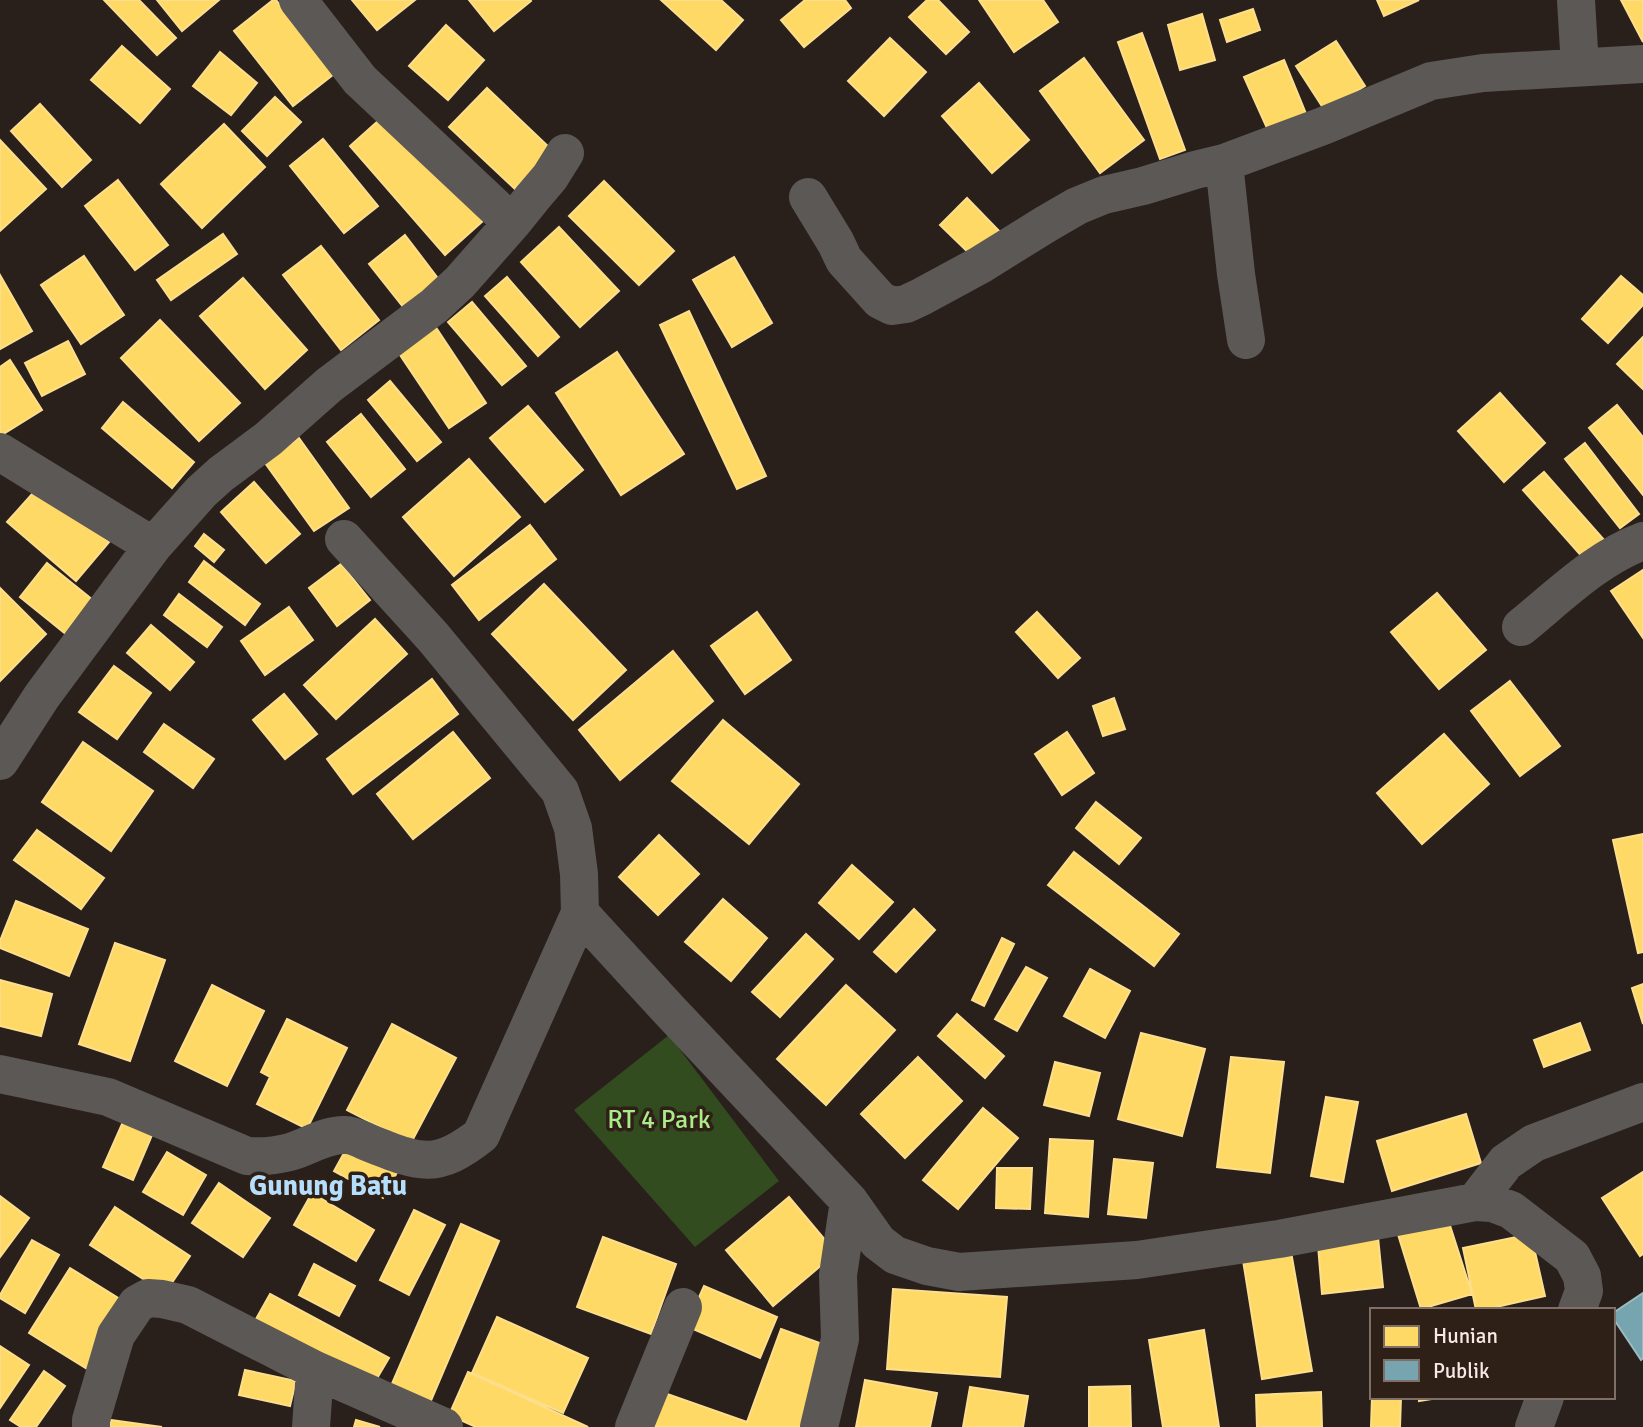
<svg xmlns="http://www.w3.org/2000/svg" width="1643" height="1427" viewBox="0 0 1643 1427" font-family="Signika,sans-serif">
<rect width="100%" height="100%" fill="#29201c"/>
<path fill="#324c1f" d="M669,1035L779,1181L695,1247L574,1110Z"/>
<path fill="#ffd966" stroke="#fcde8c" stroke-width="2" d="M104,0H139L176,38L157,55Z
M157,0H219L182,31Z
M273,0H276L334,74L293,106L234,31Z
M352,0H415L377,30Z
M469,0H530L531,1L494,31Z
M661,0H721L743,20L716,50Z
M805,0H845L851,8L804,47L781,20Z
M927,0H938L969,32L946,54L909,17Z
M979,0H1043L1058,22L1014,52Z
M1377,0H1419L1384,16Z
M1621,0H1643V42Z
M1253,9L1260,30L1227,42L1220,20Z
M1202,14L1215,60L1180,70L1168,25Z
M446,25L484,60L448,100L409,66Z
M1142,33L1185,150L1160,159L1118,42Z
M890,38L926,72L884,116L848,81Z
M1336,41L1365,86L1325,111L1296,66Z
M122,46L170,89L140,123L91,80Z
M220,52L257,83L231,115L193,86Z
M1084,58L1144,140L1100,173L1040,91Z
M1284,60L1309,121L1271,137L1244,77Z
M979,83L1029,140L992,173L942,116Z
M487,88L552,150L515,189L449,127Z
M275,97L301,122L267,156L242,131Z
M40,104L91,160L62,187L11,131Z
M387,113L483,221L445,255L350,146Z
M224,124L265,167L202,228L161,184Z
M323,139L378,206L344,233L290,166Z
M0,140L46,189L0,231Z
M118,180L168,245L135,270L85,206Z
M604,181L674,251L639,285L569,216Z
M967,198L1002,234L976,260L940,225Z
M559,227L619,291L580,327L521,262Z
M223,234L237,254L171,300L157,280Z
M405,235L440,281L404,308L369,264Z
M321,246L379,320L341,350L283,275Z
M84,256L124,315L81,344L41,285Z
M734,257L772,323L732,347L693,280Z
M0,275L32,331L0,349Z
M1621,276L1643,295V305L1608,343L1582,319Z
M507,277L559,337L538,356L485,296Z
M243,278L307,350L265,389L200,316Z
M472,302L526,366L502,385L448,322Z
M689,311L766,476L737,489L660,325Z
M160,320L240,403L199,441L121,358Z
M435,326L486,403L449,428L398,352Z
M1643,337V389L1617,364Z
M68,341L85,374L42,396L25,363Z
M617,352L684,454L621,495L556,393Z
M10,360L42,410L0,436V367Z
M390,381L441,442L417,461L368,400Z
M1500,393L1545,443L1504,482L1458,431Z
M123,402L194,462L172,488L102,428Z
M1617,405L1643,437V495L1589,428Z
M528,406L583,470L545,502L490,438Z
M361,414L405,469L371,497L327,442Z
M299,438L349,508L314,531L265,463Z
M1585,443L1639,514L1620,528L1565,459Z
M469,459L520,517L454,576L403,517Z
M1544,472L1605,541L1585,560L1523,490Z
M254,482L300,534L266,563L221,512Z
M42,483L109,542L76,581L7,522Z
M530,525L556,559L479,620L452,585Z
M204,534L224,550L214,562L195,546Z
M204,561L260,604L245,625L189,582Z
M47,563L99,605L72,639L20,597Z
M341,564L370,600L337,626L309,588Z
M1643,570V638L1611,591Z
M544,584L626,670L573,720L492,634Z
M0,588L46,634L0,681Z
M1437,593L1486,650L1439,689L1391,632Z
M179,594L222,627L207,647L164,615Z
M289,607L313,640L265,675L241,641Z
M757,612L791,660L745,694L711,646Z
M1037,612L1080,658L1058,678L1016,632Z
M375,619L407,654L336,719L304,685Z
M151,625L194,662L170,690L127,653Z
M673,651L713,701L620,780L579,730Z
M114,666L151,693L117,739L79,712Z
M432,679L458,714L353,794L327,759Z
M1510,681L1560,746L1520,776L1471,711Z
M284,694L317,734L285,759L253,720Z
M1114,698L1125,729L1103,736L1093,706Z
M723,720L799,784L749,844L672,781Z
M164,724L214,759L193,788L144,752Z
M453,732L490,778L413,839L377,794Z
M1067,732L1094,773L1062,795L1035,754Z
M1444,734L1489,784L1422,844L1377,793Z
M83,742L153,791L111,851L42,802Z
M1096,802L1141,838L1119,864L1076,828Z
M37,830L104,878L81,909L14,860Z
M1643,834V952L1638,953L1613,840Z
M659,835L699,874L658,915L619,877Z
M1074,852L1179,934L1154,966L1048,885Z
M852,865L893,902L859,939L819,903Z
M723,899L767,938L731,981L685,942Z
M16,901L88,929L69,976L0,948V941Z
M914,909L935,930L896,972L874,952Z
M806,934L833,959L780,1017L752,992Z
M1002,938L1014,944L984,1006L972,1000Z
M115,943L165,960L130,1061L79,1044Z
M1026,967L1047,978L1017,1031L995,1019Z
M1090,969L1130,991L1105,1038L1064,1016Z
M0,980L52,994L41,1036L0,1026Z
M1643,984V1024L1632,988Z
M212,985L264,1011L227,1086L175,1061Z
M846,985L895,1030L826,1105L777,1059Z
M957,1014L1004,1056L985,1078L938,1036Z
M287,1019L347,1048L307,1129L257,1104L270,1077L261,1072Z
M1580,1023L1590,1050L1544,1067L1534,1040Z
M392,1024L456,1058L411,1143L347,1110Z
M1141,1033L1205,1049L1182,1136L1118,1119Z
M918,1057L962,1101L905,1158L861,1114Z
M1231,1057L1284,1062L1270,1173L1217,1167Z
M1055,1062L1100,1073L1089,1116L1044,1105Z
M1326,1097L1358,1102L1343,1182L1311,1176Z
M983,1108L1018,1138L958,1209L923,1180Z
M1466,1114L1481,1163L1392,1191L1377,1141Z
M126,1115L155,1128L133,1180L103,1167Z
M1050,1139L1093,1141L1088,1217L1045,1213Z
M350,1142L399,1169L383,1198L334,1171Z
M167,1152L206,1175L183,1215L143,1192Z
M1114,1159L1153,1163L1146,1218L1108,1214Z
M997,1168H1032L1030,1209L996,1208Z
M1643,1172V1254L1640,1256L1602,1198Z
M219,1183L270,1218L243,1257L192,1223Z
M312,1193L374,1230L356,1261L294,1225Z
M0,1196L29,1218L0,1257Z
M789,1197L836,1253L773,1306L726,1250Z
M115,1207L190,1256L165,1293L90,1245Z
M414,1210L445,1225L409,1295L380,1280Z
M1446,1213L1472,1294L1421,1309L1396,1228Z
M461,1224L499,1241L430,1403L391,1386Z
M1377,1227L1383,1287L1322,1294L1317,1233Z
M1531,1234L1545,1296L1483,1310H1476L1463,1248Z
M603,1237L676,1264L651,1334L577,1307Z
M32,1240L59,1255L25,1313L0,1298V1295Z
M1290,1246L1312,1371L1262,1379L1242,1254Z
M314,1264L355,1286L339,1316L299,1295Z
M70,1268L128,1304L87,1369L29,1333Z
M704,1286L777,1317L760,1358L686,1326Z
M893,1289L1007,1297L1000,1377L887,1369Z
M270,1294L389,1358L369,1392L251,1328Z
M497,1317L588,1358L563,1413L472,1373Z
M781,1329L831,1347L803,1427H642L656,1390L747,1422Z
M1204,1330L1219,1427H1163L1149,1340Z
M0,1346L29,1365L0,1408Z
M245,1370L296,1381L290,1406L239,1395Z
M44,1371L65,1386L36,1427H21L10,1420Z
M468,1372L588,1427H476L449,1415Z
M865,1380L937,1393L930,1427H856Z
M1130,1386L1131,1427H1089V1387Z
M970,1387L1028,1396L1023,1427H963Z
M1321,1392L1322,1427H1257L1256,1395Z
M1372,1397H1401L1400,1427H1371Z
M1419,1397H1444L1419,1401Z
M111,1420L162,1427H110Z
M356,1420L380,1427H354Z"/>
<path fill="#76a5af" stroke="#9cbabf" stroke-width="2" d="M1643,1293V1358L1641,1360L1613,1318V1313Z"/>
<g fill="none" stroke-linecap="round" stroke-linejoin="round">
<path stroke="#5c5856" stroke-width="38" d="M298,0L360,80L512,223
M1576,0L1580,67
M1224,163L1323,126L1431,81L1483,73L1643,64
M808,197L836,243L844,260L880,300L892,306L906,304L921,297L980,265L1046,224L1077,206L1104,195L1143,186L1195,170L1224,163L1236,274L1246,340
M0,452L153,546
M1521,627C1559,596 1597,558 1643,541
M0,761L42,696L153,546L201,492L221,474L268,439L329,385L434,306L460,282L512,223L533,197L550,177L565,153
M580,913L670,1011L849,1201L878,1242L895,1255L927,1266L959,1272L1137,1260L1279,1239L1475,1202L1492,1203L1511,1210L1572,1257L1582,1276L1584,1291L1577,1310
M0,1074L108,1097L247,1156C262,1157 275,1156 290,1152C308,1147 326,1134 346,1135C354,1135 364,1141 372,1144C420,1163 437,1170 481,1135L580,913L579,874L573,828L560,791L433,637L344,539
M1475,1202L1506,1162L1534,1143L1643,1102
M91,1427V1420L116,1335L137,1304L148,1298L162,1299L188,1305L315,1370L444,1427
M311,1427L315,1370
M634,1427L683,1307
M819,1427L840,1339L838,1275L849,1201
M1534,1427L1545,1397"/>
</g>
<g text-anchor="middle" stroke-width="7" stroke-linejoin="round" paint-order="stroke">
<g font-size="26" fill="#abeb89" stroke="#2e1f17">
<text x="659" y="1128">RT 4 Park</text>
</g>
<g font-size="28" font-weight="bold" fill="#b5ddfc" stroke="#2e1f17">
<text x="328" y="1195">Gunung Batu</text>
</g>
</g>
<rect x="1370" y="1308" width="245" height="91" fill="#2e1f17" stroke="#7e7069" stroke-width="2"/>
<rect x="1384" y="1326" width="35" height="21" fill="#ffd966" stroke="#7e7069" stroke-width="2"/>
<text x="1433" y="1343" font-size="21" fill="#f5eae5">Hunian</text>
<rect x="1384" y="1360" width="35" height="21" fill="#76a5af" stroke="#7e7069" stroke-width="2"/>
<text x="1433" y="1378" font-size="21" fill="#f5eae5">Publik</text>
</svg>
